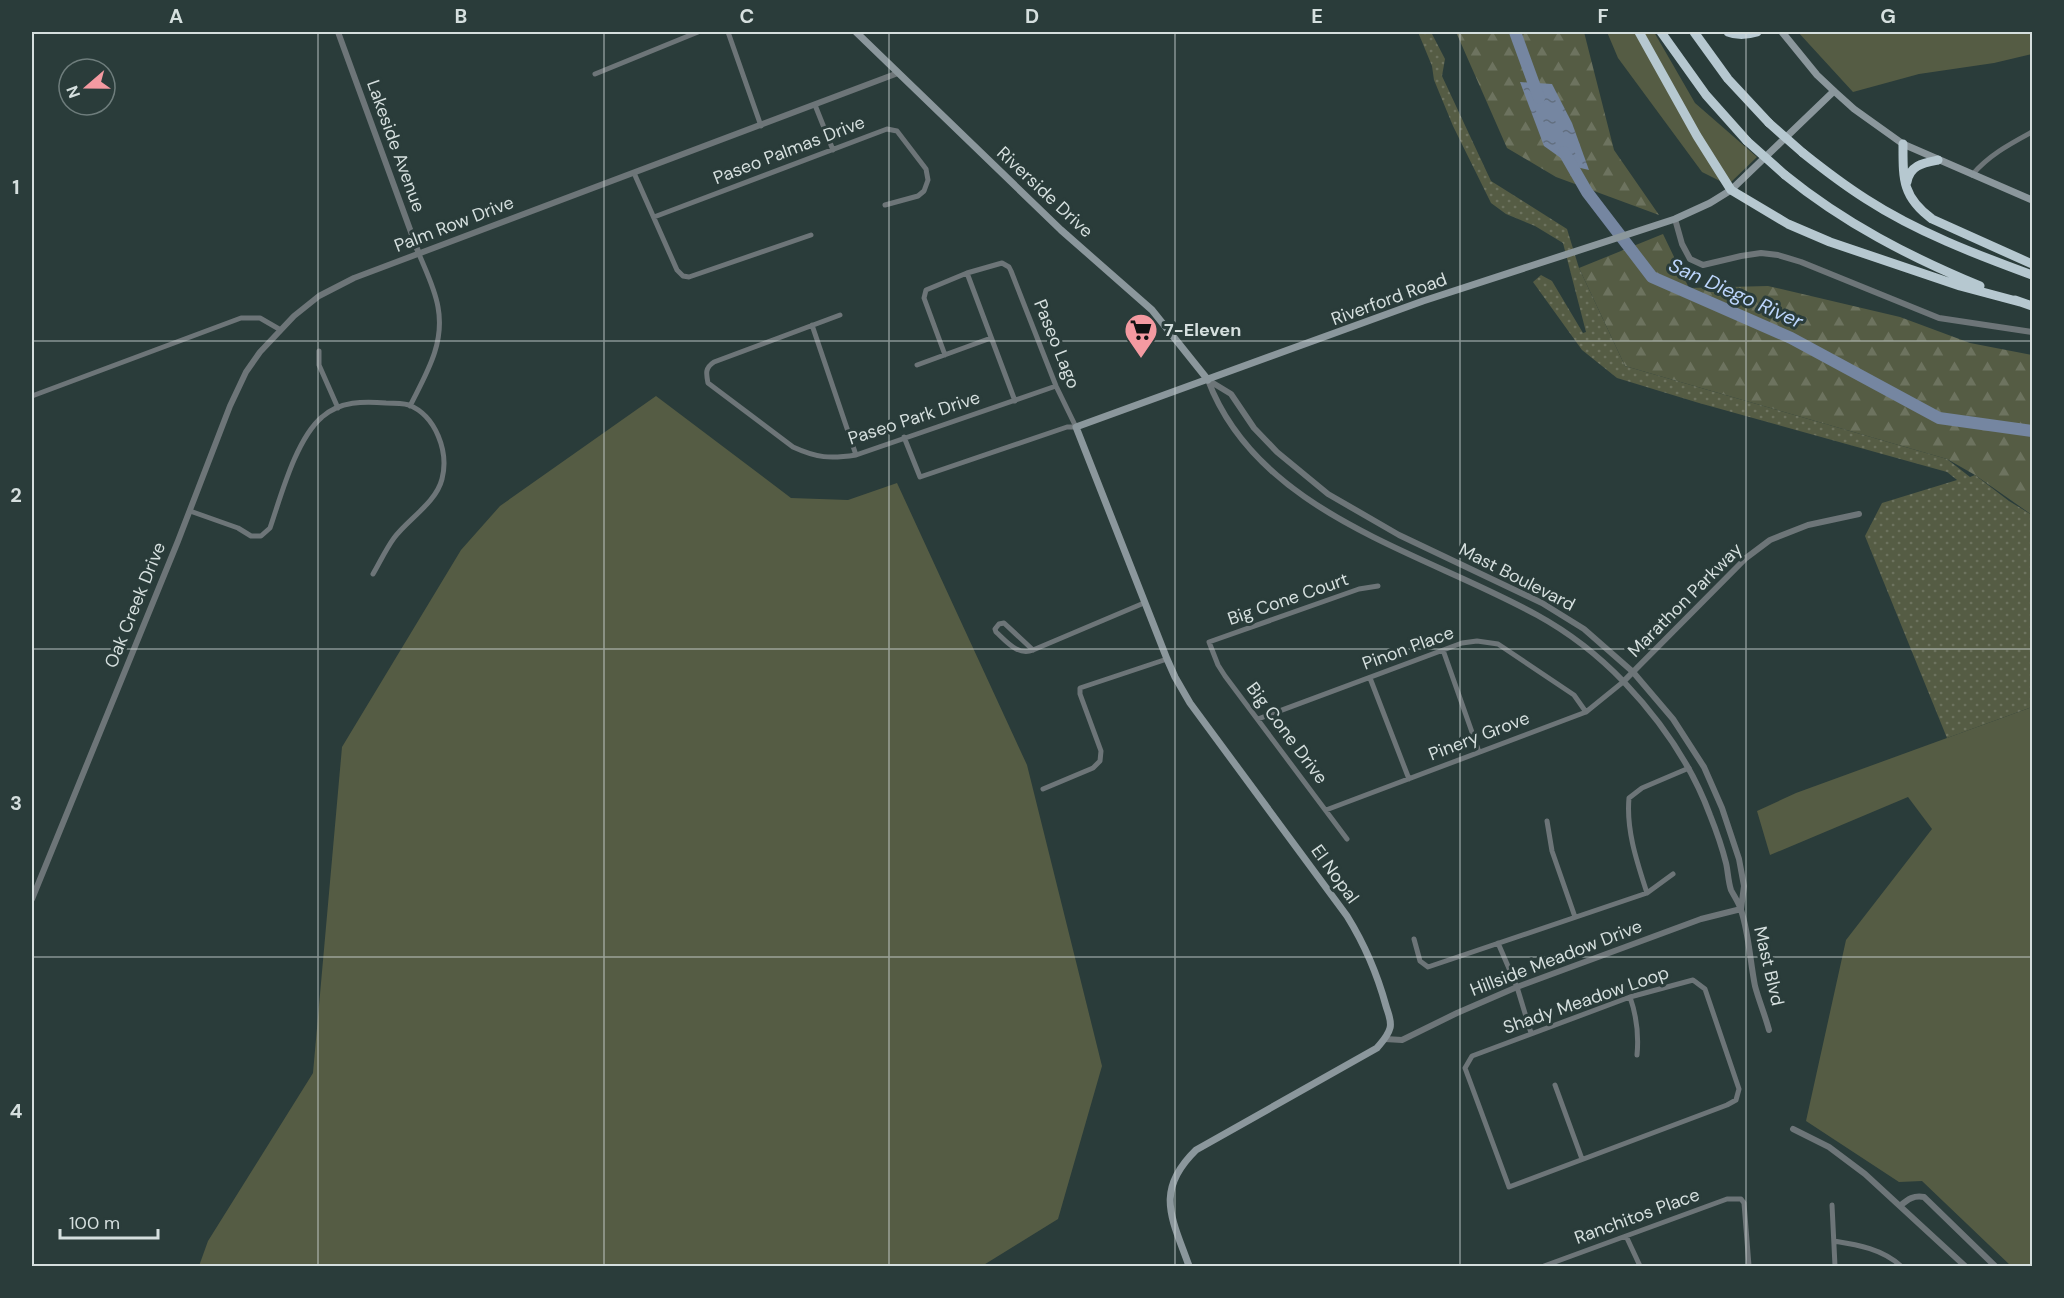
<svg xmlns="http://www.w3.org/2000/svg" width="2064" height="1298" viewBox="0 0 2064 1298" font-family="'DM Sans',sans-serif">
<defs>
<pattern id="forest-firs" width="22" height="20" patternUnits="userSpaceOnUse" patternTransform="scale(1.5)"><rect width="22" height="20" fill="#555c44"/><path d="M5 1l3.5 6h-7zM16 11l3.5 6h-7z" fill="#6d735f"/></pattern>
<pattern id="park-dots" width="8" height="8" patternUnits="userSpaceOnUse" patternTransform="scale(1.5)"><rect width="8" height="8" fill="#555c44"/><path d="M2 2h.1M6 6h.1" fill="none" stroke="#6d735f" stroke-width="1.8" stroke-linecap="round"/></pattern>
<pattern id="water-ripples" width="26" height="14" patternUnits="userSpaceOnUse" patternTransform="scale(1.5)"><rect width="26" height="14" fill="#7586a1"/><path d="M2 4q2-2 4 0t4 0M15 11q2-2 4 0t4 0" fill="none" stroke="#626f80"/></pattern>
</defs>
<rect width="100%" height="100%" fill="#2a3c3a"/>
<path fill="#555c44" d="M1607,32H1654L1695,103L1757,157L1728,185L1702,172L1618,58Z
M1798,32H2032V54L1994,63L1919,74L1853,92Z
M656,396L791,498L848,500L897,483L1027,765L1102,1066L1058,1219L982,1266H199L208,1241L313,1073L342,747L461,550L500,506Z
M2032,707V1266H2011L1922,1181L1899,1182L1806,1121L1846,940L1932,829L1908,797L1770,855L1757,811L1796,793Z"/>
<path fill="url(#forest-firs)" d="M1456,32H1584L1614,150L1659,215L1556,177L1507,148Z
M1663,234L1689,288L1768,286L1900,317L1970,343L2032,355V515L1975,475L1947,459L1625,366L1579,268Z"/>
<path fill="url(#park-dots)" d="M1418,32H1431L1445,59L1442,76L1491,181L1567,229L1579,268L1625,366L1947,459L1970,477L1975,475L2009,501L2032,515V707L1947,738L1865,536L1882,503L1957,480L1947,472L1699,403L1617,378L1582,350L1533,282L1541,275L1552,281L1583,333L1586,332L1563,243L1535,226L1506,214L1491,203L1453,126L1434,80L1432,66Z"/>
<path fill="url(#water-ripples)" d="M1520,82L1552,84L1572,123L1589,170L1572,166L1544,146Z"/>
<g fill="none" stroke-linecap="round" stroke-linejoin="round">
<path stroke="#7586a1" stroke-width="12" d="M1515,32L1539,98
M1564,152L1587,192L1652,277L1791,338L1939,418L2032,431"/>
<path stroke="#6d7578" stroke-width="5" d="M728,32L761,126
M595,74L698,32
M815,105L833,150
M634,173L677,270L683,276L689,277L811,235
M1972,175C1989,155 2010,144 2032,132
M654,217L887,129L897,131L926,169L928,180L924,191L918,196L885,205
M967,273L1015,401
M840,315L714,362C705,368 706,373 708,383L793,447C817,458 830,459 856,455L1056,386
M812,325L856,455
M319,351V365L338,408
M917,365L991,338
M32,396L241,318H260L279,329
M410,406C426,374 445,344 438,307C435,289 426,271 419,254
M904,437L920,477L1067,427H1076L1056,386L1011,271L1009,267L1002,263L967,273L926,290L924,298L945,355
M190,511L238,528L251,536H261L270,528C281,496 296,439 322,417C340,401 364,401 386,403C394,403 402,403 409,405C436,416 449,452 442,479C436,503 408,519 394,538C386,549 380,562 373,574
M1033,650L1004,623L999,624L995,629L996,632C1007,642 1018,656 1033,650L1144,603
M1443,650L1479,752
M1370,678L1409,779
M1258,719L1462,643L1477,641L1498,644L1574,695L1586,712
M1043,789L1093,768L1100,761L1101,751L1080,694V688L1167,659
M1326,810L1586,712L1623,682
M1547,821L1552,851L1575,917
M1347,839L1225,676L1218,665L1209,642L1359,589L1378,586
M1647,893C1637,862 1626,830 1629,798L1642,788L1689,768
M1414,939L1420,961L1428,967L1647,893L1673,874
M1498,943L1517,987L1531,1033
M1693,980L1705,989L1739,1089L1736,1100L1727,1105L1509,1187L1465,1068L1472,1056L1630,997Z
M1630,997C1637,1017 1639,1034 1637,1055
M1555,1085L1582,1159
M1832,1205L1835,1266
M1626,1236L1640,1266
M1834,1241C1859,1245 1882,1249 1901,1266
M1544,1266L1727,1199H1741L1744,1203L1749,1266"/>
<path stroke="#6d7578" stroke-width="6" d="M338,32L419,254
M1675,219L1682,244L1690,259L1703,265L1741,256L1761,253L1778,255L1801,262L1939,318L2032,332
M1208,380C1258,514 1424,552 1537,615C1568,632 1599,656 1624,682C1660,720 1692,766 1710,815C1716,830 1722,847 1726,863C1728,871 1728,881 1731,890C1734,896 1739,903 1741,910C1749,934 1750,961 1755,986C1759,1001 1765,1015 1769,1030
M1208,380L1231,394L1254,428L1277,452L1328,494L1399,535L1542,603L1584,629L1633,672L1673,719L1704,767L1722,808L1739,859L1744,886L1741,909
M1623,682L1746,558L1770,540L1808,525L1859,514
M32,899L178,541L230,406L246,372L260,352L294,316L319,296L354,278L898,73
M1385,1039L1402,1040L1457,1013L1517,987L1701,919L1741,909
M1793,1129L1829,1147L1865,1174L1965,1266
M1900,1206C1908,1199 1914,1195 1924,1197L1995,1266"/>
<path stroke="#8b979c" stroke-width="7" d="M856,32L1061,230L1152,310L1208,380
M1782,32L1817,75L1834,91L1854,109L1903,144L2032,200
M1189,1266C1172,1218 1154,1191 1196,1150L1377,1048C1382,1042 1388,1036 1390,1028C1392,1021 1388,1013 1386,1006C1377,973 1365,945 1347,916L1190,703L1175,677L1167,659L1076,427L1423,301L1675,219L1710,203L1731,190L1834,91"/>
<path stroke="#b6c8d0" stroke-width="9" d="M1639,32L1697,136L1731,190L1788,224L1830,242L1960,286L2020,302
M1661,32L1706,95L1747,141
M1694,32L1728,79L1769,123
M1728,32C1738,36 1747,35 1757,32
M1903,144C1903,179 1902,197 1932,219L2032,264
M1803,153C1823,169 1844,185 1866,199C1917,232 1975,254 2032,275
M1785,175C1844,223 1910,257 1980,286
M1907,182C1910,165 1923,163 1938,160
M2015,300L2032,306"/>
<path stroke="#b6c8d0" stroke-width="9" d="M1769,123L1803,153
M1747,141L1785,175"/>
</g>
<path fill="none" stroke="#d5dfde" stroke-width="1.5" stroke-opacity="0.55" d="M318,32V1266M604,32V1266M889,32V1266M1175,32V1266M1460,32V1266M1746,32V1266M32,341H2032M32,649H2032M32,957H2032"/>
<defs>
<symbol id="supermarket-pin" viewBox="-11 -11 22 30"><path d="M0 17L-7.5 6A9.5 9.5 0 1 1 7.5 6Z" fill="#f49aa1" stroke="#2a3c3a"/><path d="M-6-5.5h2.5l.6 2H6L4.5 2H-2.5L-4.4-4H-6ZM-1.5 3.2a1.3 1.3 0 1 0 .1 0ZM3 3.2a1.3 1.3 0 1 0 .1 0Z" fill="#111"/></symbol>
</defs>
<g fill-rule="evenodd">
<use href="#supermarket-pin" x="1122" y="311" width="38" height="52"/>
</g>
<g text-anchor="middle" stroke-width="6" stroke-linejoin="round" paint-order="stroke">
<g font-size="18" fill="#d5dfde" stroke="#2a3c3a">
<text transform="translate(396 146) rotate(70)" y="6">Lakeside Avenue</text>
<text transform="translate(789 150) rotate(-21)" y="6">Paseo Palmas Drive</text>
<text transform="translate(1045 192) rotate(43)" y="6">Riverside Drive</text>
<text transform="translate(454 224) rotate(-21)" y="6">Palm Row Drive</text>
<text transform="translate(1389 299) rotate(-20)" y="6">Riverford Road</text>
<text transform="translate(1057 344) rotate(68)" y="6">Paseo Lago</text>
<text transform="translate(914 418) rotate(-18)" y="6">Paseo Park Drive</text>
<text transform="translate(1517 577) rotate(27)" y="6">Mast Boulevard</text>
<text transform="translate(1288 599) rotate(-19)" y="6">Big Cone Court</text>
<text transform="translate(1685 600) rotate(-45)" y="6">Marathon Parkway</text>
<text transform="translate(135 605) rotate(-68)" y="6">Oak Creek Drive</text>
<text transform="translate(1408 648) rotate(-20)" y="6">Pinon Place</text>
<text transform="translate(1287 733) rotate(53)" y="6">Big Cone Drive</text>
<text transform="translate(1479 736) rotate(-21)" y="6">Pinery Grove</text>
<text transform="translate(1335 874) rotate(54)" y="6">El Nopal</text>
<text transform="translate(1556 958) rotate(-21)" y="6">Hillside Meadow Drive</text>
<text transform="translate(1769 966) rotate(77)" y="6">Mast Blvd</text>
<text transform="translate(1586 1000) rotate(-19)" y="6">Shady Meadow Loop</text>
<text transform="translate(1637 1216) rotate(-20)" y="6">Ranchitos Place</text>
</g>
<g font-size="18" font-weight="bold" fill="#d5dfde" stroke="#2a3c3a" text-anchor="start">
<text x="1164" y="336">7-Eleven</text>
</g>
<g font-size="20" font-style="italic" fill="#bcd5fc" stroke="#2a3c3a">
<text transform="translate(1736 293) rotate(24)" y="7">San Diego River</text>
</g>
</g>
<rect width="2064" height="1298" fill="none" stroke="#2a3c3a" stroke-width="66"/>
<g transform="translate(87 87) rotate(250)"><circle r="28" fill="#2a3c3a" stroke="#6e7d7c" stroke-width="1.5"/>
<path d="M0-4.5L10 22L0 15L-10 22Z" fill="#f49aa1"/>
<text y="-9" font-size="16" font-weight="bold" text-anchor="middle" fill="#d5dfde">N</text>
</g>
<path d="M60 1229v9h98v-9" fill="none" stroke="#d5dfde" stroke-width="3"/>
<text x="69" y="1229" font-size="18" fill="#d5dfde" stroke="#2a3c3a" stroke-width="4.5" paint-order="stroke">100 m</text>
<rect x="33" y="33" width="1998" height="1232" fill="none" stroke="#d5dfde" stroke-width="2"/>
<g font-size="20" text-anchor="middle" font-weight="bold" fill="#d5dfde">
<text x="176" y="23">A</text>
<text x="461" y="23">B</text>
<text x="747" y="23">C</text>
<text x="1032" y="23">D</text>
<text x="1317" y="23">E</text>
<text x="1603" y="23">F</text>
<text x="1888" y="23">G</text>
<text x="16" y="194">1</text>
<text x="16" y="502">2</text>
<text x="16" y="810">3</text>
<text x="16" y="1118">4</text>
</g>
</svg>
